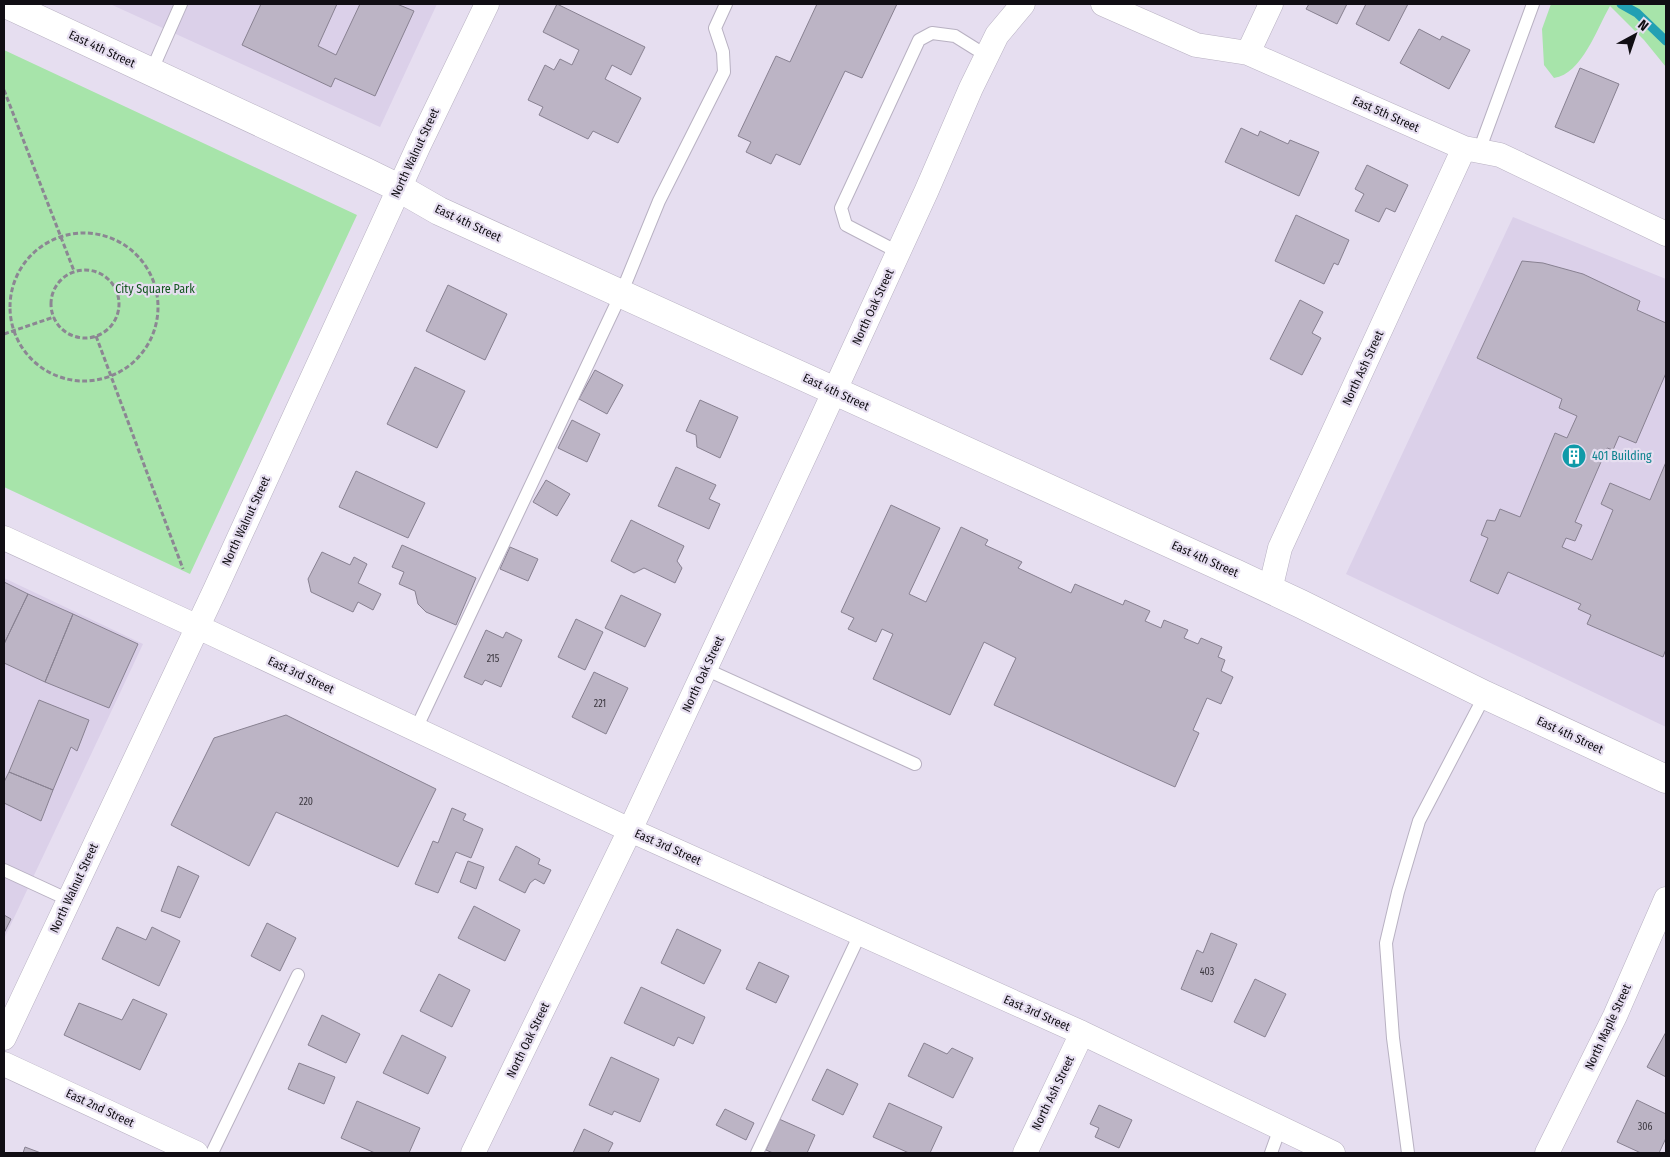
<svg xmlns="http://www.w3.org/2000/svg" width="1670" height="1157" viewBox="0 0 1670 1157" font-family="'Fira Sans Condensed',sans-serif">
<rect width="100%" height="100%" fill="#e6def0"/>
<path fill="#dbd0e9" d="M110,4H437L380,127Z
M1513,217L1666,279V727L1346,574Z
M4,578L143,644L4,939Z"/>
<path fill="#a7e4aa" d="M1551,4H1666V67L1644,40L1610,6C1597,28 1582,74 1554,78L1544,65L1542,29Z
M4,50L357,215L190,574L4,487Z"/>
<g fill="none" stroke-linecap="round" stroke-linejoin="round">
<path stroke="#23a0b3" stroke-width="9" d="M1621,4L1637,13L1666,41"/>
</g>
<path fill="#bcb4c5" stroke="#888191" d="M261,4H337L318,46L336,55L360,4H397L414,11L375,96L335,78L331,87L242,45Z
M557,4L645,47L631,75L612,65L605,79L641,98L618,143L593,131L588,139L539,115L543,107L528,100L545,65L554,70L560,59L572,65L579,50L543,32Z
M817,4H897L862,78L845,71L800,165L776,154L771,164L746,152L751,142L738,136L776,56L790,62Z
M1309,4H1347L1337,24L1306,9Z
M1366,4H1408L1389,41L1356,24Z
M1419,29L1440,40L1442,36L1470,50L1449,89L1400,63Z
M1580,68L1619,84L1594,143L1555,127Z
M1241,128L1258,136L1260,131L1288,144L1290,140L1319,152L1299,196L1225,162Z
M1367,165L1408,185L1395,212L1386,208L1379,222L1355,211L1364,194L1355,189Z
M1296,215L1349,240L1338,265L1334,263L1324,284L1275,261Z
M1522,261L1543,263L1583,274L1640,301L1637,310L1666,323V373L1636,443L1619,436L1613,450L1607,448L1575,522L1582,525L1575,541L1566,538L1562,547L1592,560L1613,510L1601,504L1610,483L1650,500L1666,462V649L1663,657L1587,624L1591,615L1578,609L1581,604L1508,572L1498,594L1470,581L1488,538L1481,535L1487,520L1495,521L1500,509L1520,517L1555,433L1567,438L1577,416L1559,408L1562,399L1477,358Z
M448,285L507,314L485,360L426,331Z
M1300,300L1323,312L1312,333L1321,338L1302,375L1270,359Z
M415,367L465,391L437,448L387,424Z
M595,370L623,385L607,414L579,399Z
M700,400L738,417L720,458L697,447L696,435L686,431Z
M572,420L600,434L587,462L558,448Z
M676,467L716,485L709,499L720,504L709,529L658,506Z
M356,471L425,503L408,538L339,507Z
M546,480L570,494L557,516L533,502Z
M891,505L940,528L909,594L926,602L961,527L988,540L985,545L1022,562L1018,568L1071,593L1075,584L1123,605L1125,600L1150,611L1145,621L1161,628L1164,620L1188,630L1184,638L1198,644L1201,638L1222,647L1218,657L1225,660L1221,671L1233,677L1221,704L1207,698L1193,730L1199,733L1175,787L994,705L1016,658L984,642L950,715L873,679L893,634L882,629L876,642L848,629L854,618L841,612Z
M631,520L684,546L677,561L682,568L675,583L644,568L634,573L611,561Z
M402,545L476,578L456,625L426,612L418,604L415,591L399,584L404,572L392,567Z
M510,547L538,559L528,581L500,569Z
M322,552L350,565L354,557L367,564L358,583L381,594L373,610L358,602L353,612L311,592L308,579Z
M4,582L28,594L4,644Z
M28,594L73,614L45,682L4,663V644Z
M621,595L661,614L645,647L605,628Z
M73,614L138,644L109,708L45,682Z
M576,619L603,632L585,670L558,657Z
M486,630L503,638L506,632L522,640L501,687L485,680L482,685L464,677Z
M594,672L628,688L606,734L572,717Z
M39,700L89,720L77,751L71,747L53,790L9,772Z
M286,715L436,789L398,867L276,812L249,866L171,825L214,738Z
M9,772L53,790L41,821L4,803V782Z
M452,808L466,814L463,820L483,829L471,858L456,852L438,893L415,884L433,841L438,843Z
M516,846L540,859L538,864L551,870L544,884L535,879L530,883L525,893L499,880Z
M468,861L484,867L476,889L460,882Z
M178,866L199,876L180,918L161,911Z
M474,906L520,930L505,961L458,938Z
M4,915L11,919L4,933Z
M267,923L296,938L280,971L251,956Z
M117,927L146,940L152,927L180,941L159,986L102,959Z
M677,929L721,950L704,984L661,963Z
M1211,933L1237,944L1212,1002L1181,989L1197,950L1203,953Z
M759,962L789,976L776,1003L746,989Z
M439,974L470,990L452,1027L420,1011Z
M1255,979L1286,994L1265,1037L1234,1022Z
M641,987L705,1017L693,1044L678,1037L674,1046L624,1023Z
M133,999L167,1014L140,1070L64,1035L79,1003L122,1020Z
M322,1015L360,1034L346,1063L308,1045Z
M1666,1032V1077L1647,1067Z
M402,1035L446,1057L428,1094L383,1073Z
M924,1043L947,1054L952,1048L973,1058L953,1098L908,1076Z
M611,1057L659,1079L640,1122L614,1111L612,1115L589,1105Z
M299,1063L335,1077L324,1104L288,1089Z
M827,1069L858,1084L843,1115L812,1100Z
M1637,1100L1666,1114V1138L1659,1153H1641L1617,1142Z
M357,1101L420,1128L409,1153H375L341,1138Z
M889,1103L942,1127L930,1153H909L873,1137Z
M1099,1105L1132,1120L1119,1148L1095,1137L1099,1128L1090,1124Z
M725,1109L754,1123L746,1140L716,1125Z
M779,1119L815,1135L807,1153H773L766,1150Z
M584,1129L613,1143L608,1153H573Z
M25,1147L41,1153H23Z"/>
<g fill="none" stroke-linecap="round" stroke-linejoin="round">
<defs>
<path id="service" d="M151,72L181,4
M1479,151L1533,4
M898,252L846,225L841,208L919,40L932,33L955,36L987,56
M705,669L915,764
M416,729L621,294L659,201L724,72L723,52L715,28L726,4
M4,870L69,900
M212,1153L298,975
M757,1153L860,934
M1271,1153L1280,1128
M1408,1153L1393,1038L1386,943L1398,892L1419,821L1485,695"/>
<path id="minor" d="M1103,4L1196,45L1248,53L1464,148L1500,155L1666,234
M1248,53L1271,4
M4,538L198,627L630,830L1082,1033L1333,1153
M1270,590L1280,548L1464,148
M4,1038L215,590L419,145L487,4
M4,1064L196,1153
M473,1153L630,830L812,440L926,192L971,88L997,35L1023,4
M1025,1153L1082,1033
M1547,1153L1615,1016L1666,899"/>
<path id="tertiary" d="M6,4L366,172L399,188L439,211L1237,574L1301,604L1485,695L1666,779"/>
</defs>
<use href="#service" stroke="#b8b1c2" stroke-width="14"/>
<use href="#minor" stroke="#b8b1c2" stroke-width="25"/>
<use href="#tertiary" stroke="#b8b1c2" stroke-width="29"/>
<path stroke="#8c8693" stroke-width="3" stroke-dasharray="5 2.5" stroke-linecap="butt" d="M4,90L74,271
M10 307a74 74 0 1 1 148 0a74 74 0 1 1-148 0Z
M51 304a34 34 0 1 1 68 0a34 34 0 1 1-68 0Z
M4,334L54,317
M96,336L183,569"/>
<use href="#service" stroke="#fff" stroke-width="12"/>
<use href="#minor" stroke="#fff" stroke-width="24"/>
<use href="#tertiary" stroke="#fff" stroke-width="28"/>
</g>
<defs>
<symbol id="building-disc" viewBox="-11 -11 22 22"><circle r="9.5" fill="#0f9aa8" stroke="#e6def0"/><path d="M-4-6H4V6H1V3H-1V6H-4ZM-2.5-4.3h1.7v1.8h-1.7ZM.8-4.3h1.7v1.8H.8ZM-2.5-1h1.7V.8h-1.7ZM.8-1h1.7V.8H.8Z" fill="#fff"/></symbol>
</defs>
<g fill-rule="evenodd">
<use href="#building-disc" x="1560" y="442" width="28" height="28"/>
</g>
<g text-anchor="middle" stroke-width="4.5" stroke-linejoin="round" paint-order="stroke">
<g font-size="10" fill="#3c3840">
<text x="493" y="662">215</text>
<text x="600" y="707">221</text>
<text x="306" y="805">220</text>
<text x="1207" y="975">403</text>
<text x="1645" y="1130">306</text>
</g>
<g font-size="12" fill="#110e14" stroke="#e6def0">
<text transform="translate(102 49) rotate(25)" y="4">East 4th Street</text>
<text transform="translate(1386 114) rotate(24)" y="4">East 5th Street</text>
<text transform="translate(415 153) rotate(-65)" y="4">North Walnut Street</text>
<text transform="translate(468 223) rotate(25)" y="4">East 4th Street</text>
<text transform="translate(873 307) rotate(-65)" y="4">North Oak Street</text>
<text transform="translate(1363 368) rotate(-65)" y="4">North Ash Street</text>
<text transform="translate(836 392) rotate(25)" y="4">East 4th Street</text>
<text transform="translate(246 521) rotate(-65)" y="4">North Walnut Street</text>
<text transform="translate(1205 559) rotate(24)" y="4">East 4th Street</text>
<text transform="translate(703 674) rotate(-65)" y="4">North Oak Street</text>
<text transform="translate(301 675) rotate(25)" y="4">East 3rd Street</text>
<text transform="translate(1570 735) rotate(25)" y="4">East 4th Street</text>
<text transform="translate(668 847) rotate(24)" y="4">East 3rd Street</text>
<text transform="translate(74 888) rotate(-65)" y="4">North Walnut Street</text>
<text transform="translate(1037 1013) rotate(24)" y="4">East 3rd Street</text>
<text transform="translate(1608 1027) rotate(-65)" y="4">North Maple Street</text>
<text transform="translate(528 1040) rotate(-64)" y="4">North Oak Street</text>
<text transform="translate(1053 1093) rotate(-64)" y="4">North Ash Street</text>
<text transform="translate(100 1108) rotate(25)" y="4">East 2nd Street</text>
</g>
<g font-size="12" fill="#145620" stroke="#e6def0">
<text x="155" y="293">City Square Park</text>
</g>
<g font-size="12" fill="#0d838f" stroke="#e6def0" text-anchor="start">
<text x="1592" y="460">401 Building</text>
</g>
</g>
<rect width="1670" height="1157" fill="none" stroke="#110e14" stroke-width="10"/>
<g transform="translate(1635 35) rotate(40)" stroke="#e6def0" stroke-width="4" paint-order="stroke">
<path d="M0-4L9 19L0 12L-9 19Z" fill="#110e14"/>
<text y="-8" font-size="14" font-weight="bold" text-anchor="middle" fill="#110e14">N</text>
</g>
</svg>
